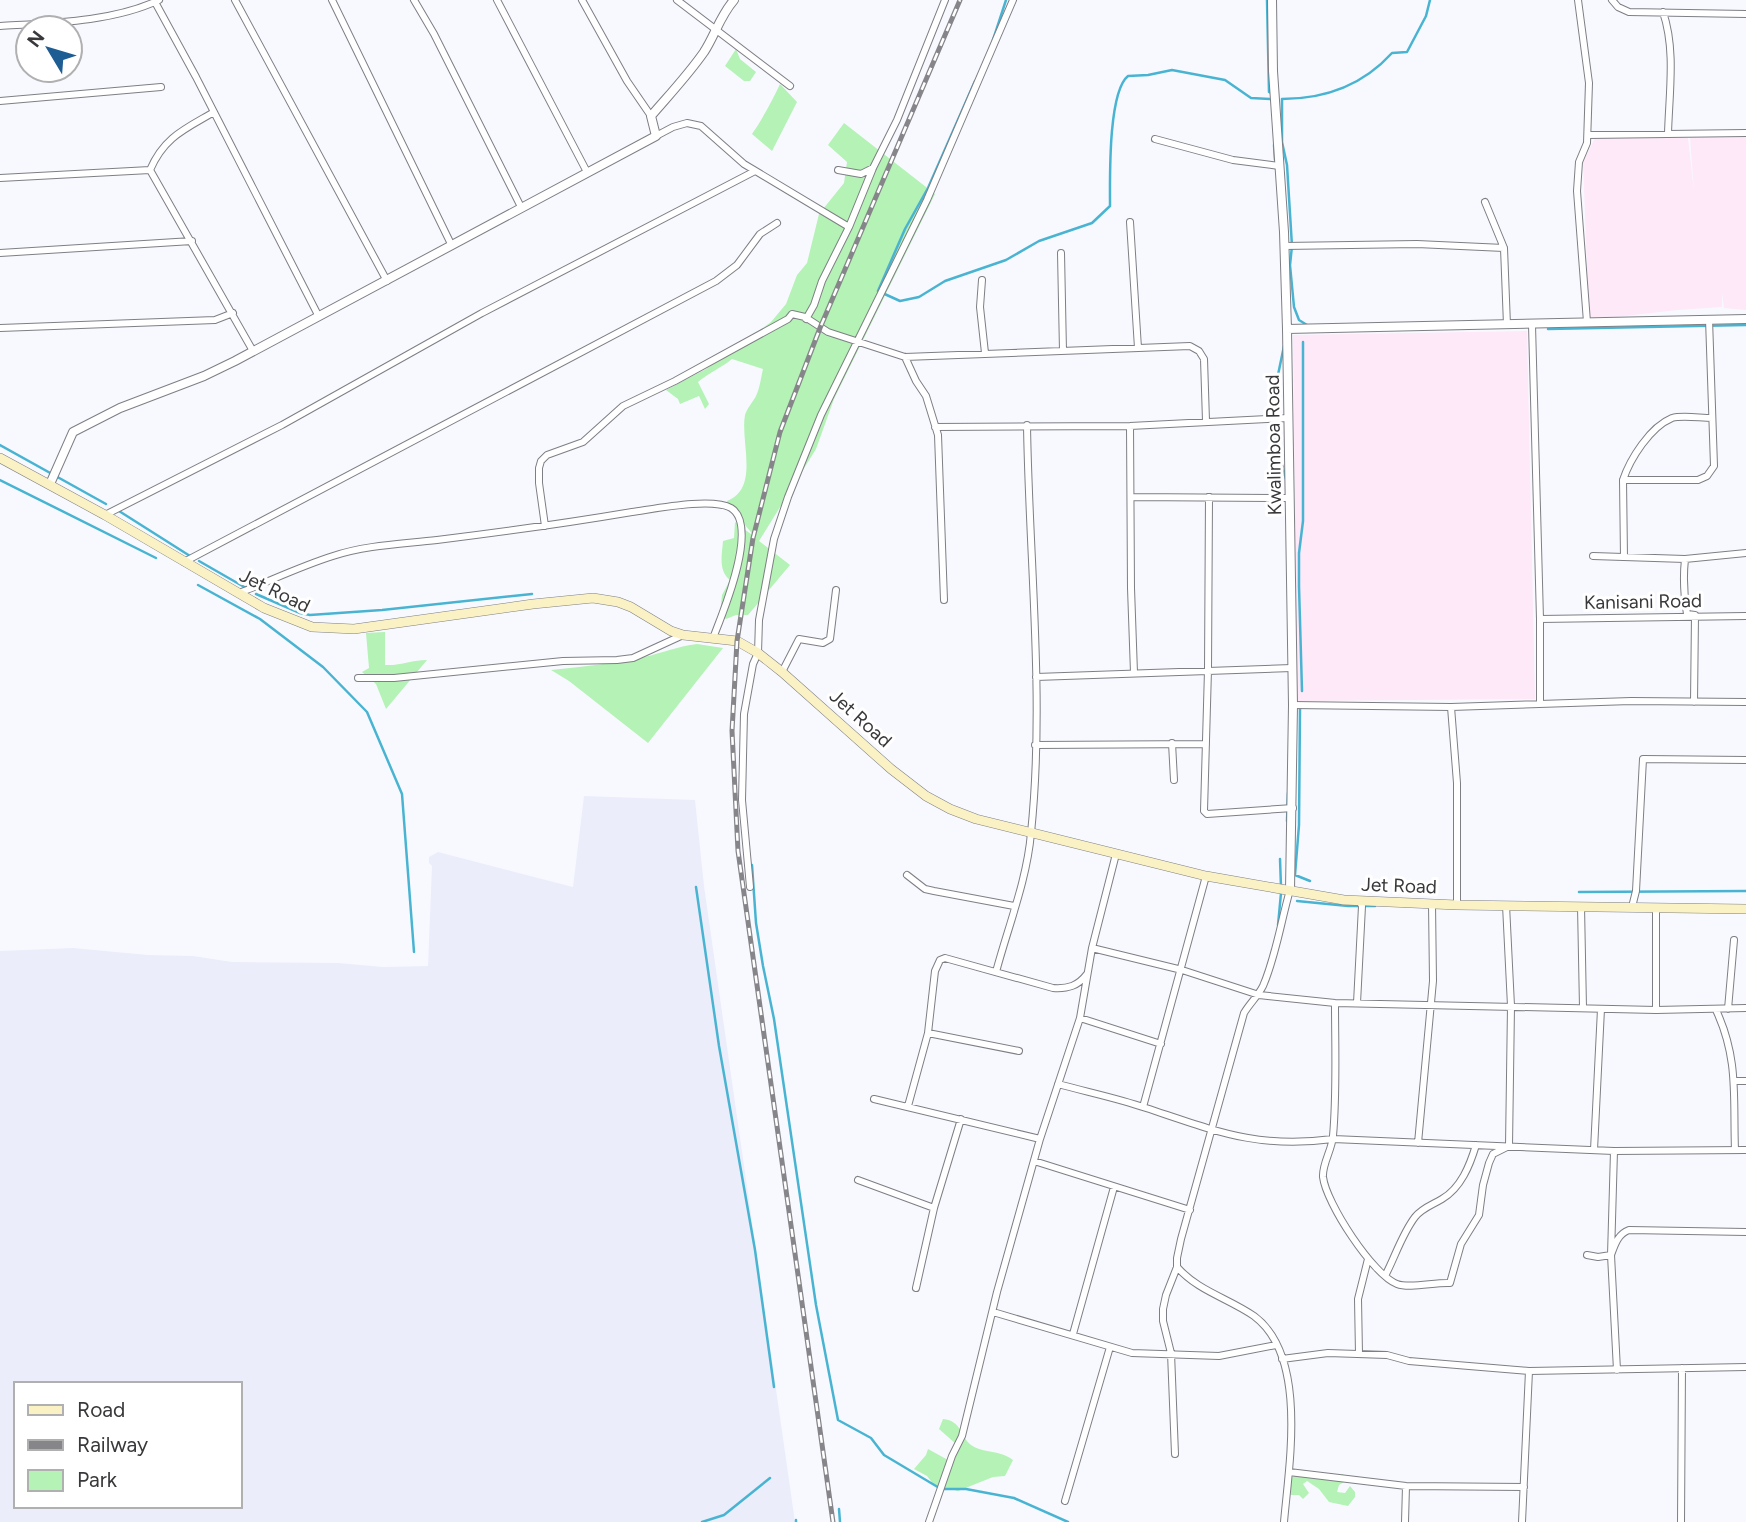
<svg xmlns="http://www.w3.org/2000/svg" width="1746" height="1522" viewBox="0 0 1746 1522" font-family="Figtree,sans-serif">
<rect width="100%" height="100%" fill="#f8f9ff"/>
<path fill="#ebedfa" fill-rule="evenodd" d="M584,796L695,800L704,886L795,1522H0V951L73,948L148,955L193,956L232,962L338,963L383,967L428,966L432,866L429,863V857L438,852L573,887ZM16,1384H240V1506H16Z"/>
<path fill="#fde9f8" d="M1746,136V310L1724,308L1722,293V307L1678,310L1589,320L1583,162L1595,138H1688L1694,192L1690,137Z
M1527,331L1535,699L1297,701L1293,335Z"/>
<path fill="#b4f2b5" d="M736,49L740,59L756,72L750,81H744L725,66Z
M780,84L797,102L772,151L752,134C763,118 772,101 780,84Z
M844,123L935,194L834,399L816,449L759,541L790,565L748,615H736L726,619L720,614L722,595L730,580C718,571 722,554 723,541L734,538L735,522L756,538L728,505L727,501C760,488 740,442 745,415C747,408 753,402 756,396C760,388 761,377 763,369L732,359C721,368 710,372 698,382L709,404L705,409L699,396L680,404L678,399L666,390L706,369L771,322L786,304L797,275L807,263L819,214L844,183L847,162L828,145Z
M385,632V665C400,666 412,660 427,660L386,709L376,684L362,672L369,668L366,633Z
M697,644L723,648L648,743L569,681L551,670C583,667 613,663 644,657C662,653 679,646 697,644Z
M943,1419C962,1421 960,1436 971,1445C984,1454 998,1449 1013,1460L1005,1476L993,1477L958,1491L934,1485L927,1476L914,1469L926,1455L928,1449L948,1460L956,1444L939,1429Z
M1301,1470C1310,1471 1323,1483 1333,1480C1337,1478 1340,1475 1343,1474L1344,1482L1339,1485L1337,1492L1345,1493L1350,1486L1355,1492V1497L1348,1506L1329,1502L1319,1489L1307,1481L1303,1484L1309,1493L1303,1499L1299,1495H1291L1287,1482Z"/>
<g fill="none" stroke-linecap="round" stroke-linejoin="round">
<path stroke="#49b4d2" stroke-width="2.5" d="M1267,0L1269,92L1271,93
M993,40L1006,0
M975,81L928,188L905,229L878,291L900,301L919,297L945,281L1006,260L1039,241L1092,223L1110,206C1110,179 1108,92 1128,76L1148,75L1172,70L1225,80L1251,98L1270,99
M1274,145L1275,160
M1307,325L1299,320L1294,307L1290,265L1292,246L1287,165L1282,142V99C1324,99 1363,85 1392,53L1407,52L1426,16L1430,0
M1548,329L1746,325
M1284,346L1269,418L1286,479
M0,445L106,504
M0,480L156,558
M119,511L190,556
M199,561L246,588
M198,585L260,619L323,667L367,712L402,794L414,952
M256,594L300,613L310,615L382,610L532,594
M1302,691L1299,586V553L1303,521V342
M1300,709L1299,825L1295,875L1310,881
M1287,821L1288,793
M1280,859L1281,887
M752,865L756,923L763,966L774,1019L816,1305L838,1420L871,1438L884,1455L941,1489H966L1014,1498L1068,1522
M696,887L719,1046L755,1250L774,1387
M1579,892L1746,891
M1297,901L1348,906H1375
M1278,925L1281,893
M839,1509L840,1522
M796,1520V1522
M702,1522L724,1515L770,1478"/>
<defs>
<path id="minor" d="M235,0L387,281
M332,0L451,244
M414,0L434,34L521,207
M497,0L587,172
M582,0L627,81L651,116
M677,0L790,86
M1578,0L1589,83L1587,143L1579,162L1577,191L1587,322
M1612,0L1618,7L1629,12L1746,14
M155,2L196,77L318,315
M1663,12C1676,50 1669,94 1668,134
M0,26C51,23 113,22 159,0
M0,101L161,87
M1588,135L1746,133
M656,136L673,127L687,123L701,126L744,164L849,227
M1155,139L1233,160L1279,166
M150,170L253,351
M150,170C164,137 185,129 214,112
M838,170L861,174L873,168
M0,178L150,170
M1485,202L1504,248L1507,325
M1130,222L1138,348
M1284,246L1417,244L1504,248
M0,253L192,241
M1061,253L1063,351
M982,280L980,307L985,353
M806,319L814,305L822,281L849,227L873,168L897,120L945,0
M1532,325L1540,619V703
M0,328L215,320L233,313
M905,357L916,381L926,396L938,435L944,600
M1130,426L1131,588L1134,673
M935,427L1130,426L1288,418
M1623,480H1698L1707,476L1714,466L1709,319
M1131,497L1289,498
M1209,497L1208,670L1204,811L1207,814L1293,808
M105,515L282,425L482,313L755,171
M545,526L539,483V468L541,461L547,455L583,442L623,406L675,381L788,319L792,314L805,317L828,332L905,357L1190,346L1199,351L1204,359L1206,421
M1593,556L1685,559L1746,553
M1624,557L1623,480C1630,459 1650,427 1672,418C1682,415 1700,418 1712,418
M1685,559C1683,577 1684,596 1687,614L1695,615L1694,702
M184,562L716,281L737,265L760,234L777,223
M239,593C270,581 301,566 333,556C366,545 403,544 437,540C502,532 567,523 632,512C654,509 712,497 731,508C760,526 722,615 713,638
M1540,619L1746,616
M782,672L799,639L823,643L830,639L836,590
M1036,677L1292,668
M358,678H394L563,661L617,660L633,658L683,635
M1293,705L1451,707L1631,701L1746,702
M1451,707L1457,783V905
M1172,743L1174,780
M1035,745L1206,744
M907,875L925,889L934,891L1014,906
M750,887L742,800L744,714L753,664L758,653L759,620L774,539L788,497L821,415L927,200L1013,0
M1581,906L1583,1008
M1632,907L1636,891L1643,759L1746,760
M1092,948L1182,970L1259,995L1335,1003L1656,1010L1746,1008
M996,972C1008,927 1027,880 1031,833C1045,698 1029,561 1027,425
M1335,1003C1335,1047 1337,1092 1333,1136C1332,1150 1322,1164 1323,1177C1326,1203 1373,1275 1397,1284C1410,1289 1435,1282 1450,1283L1461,1244L1479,1215L1483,1185L1489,1163L1493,1154L1509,1146L1511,1006L1506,905
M1357,1003L1362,906L1359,901
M1728,1009L1734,940
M1656,1010V907
M1716,1010C1739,1059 1733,1098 1735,1150
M1080,1018L1161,1044
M928,1033L1019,1051
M1734,1081H1746
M1058,1084C1087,1092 1117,1098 1146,1108C1216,1131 1257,1149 1333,1139L1614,1151L1746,1150
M874,1099L1040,1139
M908,1106L928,1033L935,971L940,960L945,958L1053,988C1068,989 1078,986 1087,974
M1143,1107L1206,876
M1418,1143L1433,981L1432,904
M1594,1150L1601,1009
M1614,1151L1611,1255L1617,1370
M1034,1161L1190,1210
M858,1180L934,1208
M1587,1255L1598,1257L1611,1255C1615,1244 1618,1234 1629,1230L1746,1232
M1177,1267C1198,1291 1228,1298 1254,1316C1308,1356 1289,1464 1284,1522
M1385,1276C1395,1257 1402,1234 1415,1217C1422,1208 1432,1205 1442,1199C1461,1188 1470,1165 1476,1145
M916,1288L934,1208L961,1119
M993,1312L1132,1353L1219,1356L1276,1345
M1073,1334L1114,1187
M1359,1354L1358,1299L1368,1259
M1282,1359L1328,1353L1387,1355L1409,1361L1529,1371L1746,1367
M1175,1454L1171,1353L1163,1321V1309L1166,1295L1177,1267V1258L1181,1239L1244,1013C1250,1003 1258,996 1263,986C1276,956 1281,921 1290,890
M1289,1472L1406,1486L1524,1487
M1065,1501L1110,1347
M929,1522L952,1456L962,1436L997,1292L1040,1139L1080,1018L1092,948L1116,854
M1405,1522L1406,1486
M1522,1522L1529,1371
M1681,1522L1682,1368"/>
<path id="tertiary" d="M1272,0L1273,71L1284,232L1287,329L1293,705L1290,890
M1287,329L1746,319
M50,484L73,432L120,408L204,376L235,361L656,136L651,116C669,95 688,75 704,52C715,35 720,16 734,0"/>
<path id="secondary" d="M0,458L105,515L264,608L312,627L354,629L533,604L593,598L618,602L631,607L671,631L683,635L737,641L758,653L782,672L891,769L926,796L950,809L976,819L1206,876L1344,900L1457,905L1746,909"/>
</defs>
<use href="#minor" stroke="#7e7f84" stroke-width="8"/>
<use href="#tertiary" stroke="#7e7f84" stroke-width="10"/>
<use href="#secondary" stroke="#7e7f84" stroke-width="10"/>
<use href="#minor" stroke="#fff" stroke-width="6"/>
<use href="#tertiary" stroke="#fff" stroke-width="8"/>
<use href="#secondary" stroke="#faf2c5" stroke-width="9"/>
<defs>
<path id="rail" d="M833,1522L738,851L732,731L737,641L753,538L780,432L820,328L960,0"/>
</defs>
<use href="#rail" stroke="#86868a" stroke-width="5"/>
<use href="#rail" stroke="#fff" stroke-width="2.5" stroke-dasharray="8" stroke-linecap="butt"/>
</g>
<g text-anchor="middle" stroke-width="6" stroke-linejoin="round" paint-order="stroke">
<g font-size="19" fill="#39393c" stroke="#fff">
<text transform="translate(1273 445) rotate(-91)" y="7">Kwalimboa Road</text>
<text transform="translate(275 590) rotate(26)" y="7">Jet Road</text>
<text transform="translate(1643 601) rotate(-1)" y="7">Kanisani Road</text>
<text transform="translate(861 718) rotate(42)" y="7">Jet Road</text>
<text transform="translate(1399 885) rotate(2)" y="7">Jet Road</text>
</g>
</g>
<rect x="14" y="1382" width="228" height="126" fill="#ffffff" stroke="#b0b0b1" stroke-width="2"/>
<rect x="28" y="1405" width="35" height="10" fill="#faf2c5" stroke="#b0b0b1" stroke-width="2"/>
<text x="77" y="1417" font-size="21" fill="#39393c">Road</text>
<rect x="28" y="1440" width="35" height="10" fill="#86868a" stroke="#b0b0b1" stroke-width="2"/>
<text x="77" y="1452" font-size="21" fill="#39393c">Railway</text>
<rect x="28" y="1470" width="35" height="21" fill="#b4f2b5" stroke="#b0b0b1" stroke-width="2"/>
<text x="77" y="1487" font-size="21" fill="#39393c">Park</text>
<g transform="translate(49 49) rotate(308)"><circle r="33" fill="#ffffff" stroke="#b0b0b1" stroke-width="2"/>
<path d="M0-5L12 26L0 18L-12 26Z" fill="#1d5d93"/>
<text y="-10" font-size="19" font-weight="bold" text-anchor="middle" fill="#39393c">N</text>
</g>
</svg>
